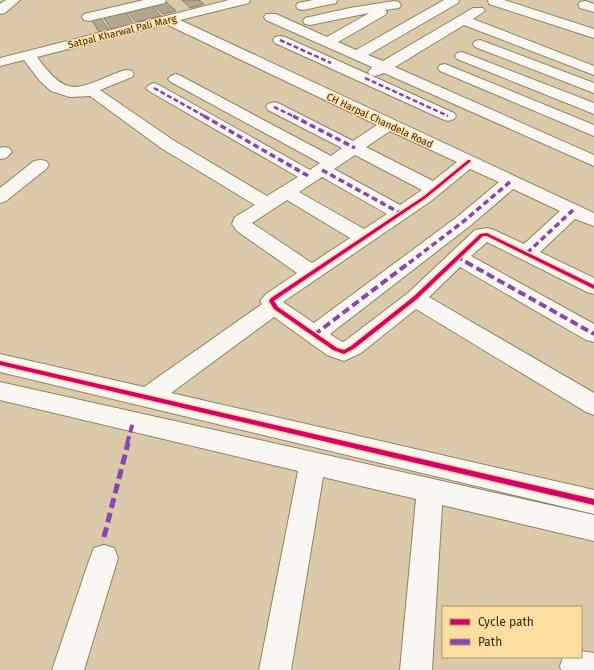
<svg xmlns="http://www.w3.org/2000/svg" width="594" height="670" viewBox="0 0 594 670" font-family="'Fira Sans',sans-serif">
<rect width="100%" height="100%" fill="#dbcaa9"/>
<path fill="#b1a78c" stroke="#887f63" d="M164,0L176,11L163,14L151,3Z
M182,0H199L204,4L190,8Z
M150,4L161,16L136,22L125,9Z
M125,11L134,25L111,29L102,15Z
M99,16L109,30L99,32L90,17Z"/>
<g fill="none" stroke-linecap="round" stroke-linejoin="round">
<defs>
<path id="minor" d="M6,0H20L5,13L0,14V4Z
M144,0H166L165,3L89,21L84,20L82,17L84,14Z
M229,0H250L249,3L180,20L594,213V226L575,219L540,252L594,278V294L587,292L487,242L471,256L594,324V342L586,340L460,267L429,297L594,393V415L586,412L416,309L361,353L344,361L327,355L274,317L171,393L594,490V514L0,372V354L144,387L262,304L260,301L266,294L297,273L237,231L232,224L235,217L255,205L161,148L90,96L70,97L51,91L40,81L24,60L0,66V58ZM166,24L377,125L353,141L280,104L274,102L268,104L266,107L268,110L342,148L331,156L181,76L176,74L171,76L168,79L171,82L320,163L310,170L159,85L154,83L149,85L146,88L149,91L298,177L267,196L173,140L100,90L132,77L134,74L132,71L127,70L122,71C77,88 69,101 37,57ZM390,131L457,162L433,181L366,147ZM355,155L422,190L400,205L334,169ZM470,169L499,182L457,217L314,323L283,302L431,201ZM322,177L387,214L364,229L299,192ZM513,189L560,211L524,244L494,230L487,228L475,230L408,293L345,341L342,342L330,334L471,225ZM287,200L350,238L312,263L252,223Z
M313,0H337L336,3L303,10L298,9L296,6L298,3Z
M444,0H459L458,3L368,55L383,61L473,8H483L485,11L473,19L594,66V75L464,25L395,67L594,155V166L384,73L375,76L370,75L454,113L456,116L454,119L448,121L442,119L275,43L273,40L275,37L280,36L285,37L370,75L368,72L372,67L266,20L264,17L266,14H276L327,37L369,13L310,25L305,24L303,21L305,18L350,8L394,1L399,2L401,5L399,8L385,10L387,12L385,15L338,42L356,50Z
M488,0H504L594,29V38L489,4Z
M585,1L594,4V12L580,8L578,5L580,2Z
M480,40L594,83V93L475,47L473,44L475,41Z
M462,52L594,103V114L457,59L455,56L457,53Z
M445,64L594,125V136L440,71L438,68L440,65Z
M3,147L9,148L12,152L6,158L0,159V148Z
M40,160L46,161L49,165L46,169L6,201L0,203V188L34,161Z
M0,382L594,515V541L442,505L432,670H400L416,499L323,477L291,670H259L298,471L0,400Z
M104,545L114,548L118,558L84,670H52L90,558L94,548Z
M581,651L594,653V670H561L560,666L563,657H581Z"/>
</defs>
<use href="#minor" stroke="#8f8267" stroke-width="2"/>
<use href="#minor" fill="#faf7f2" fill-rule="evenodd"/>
<path stroke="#8e44ad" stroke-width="2.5" stroke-dasharray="5 2.5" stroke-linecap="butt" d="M280,40L331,63
M365,78L448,116
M154,88L206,117
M274,107L295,117"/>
<path stroke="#8e44ad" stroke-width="3.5" stroke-dasharray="6 3.5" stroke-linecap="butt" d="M204,116L310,177
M293,116L355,148
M322,170L400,213
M527,253L573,210
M457,257L468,263
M409,263L464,221L511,181"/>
<path stroke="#8e44ad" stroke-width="4" stroke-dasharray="8 4" stroke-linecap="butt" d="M466,262L594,334
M314,335L410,262
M127,444L133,422"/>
<path stroke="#8e44ad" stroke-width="5" stroke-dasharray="10 5" stroke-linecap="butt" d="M104,537L128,443"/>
<defs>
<path id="cycleway" d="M468,160H470L471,161L426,198L275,300L274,301L278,307L337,348L344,350L351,346L413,297L480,234L487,233L594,285V289L487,236H483L417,299L355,348L344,354L333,350L274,309L269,301L271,298L424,196Z
M0,361L594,499V505L0,365Z"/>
</defs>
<use href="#cycleway" stroke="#fddda1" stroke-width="3"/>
<use href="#cycleway" fill="#d6006c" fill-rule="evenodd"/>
</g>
<g text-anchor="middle" stroke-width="3" stroke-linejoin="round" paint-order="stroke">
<g font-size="10" fill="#372b12" stroke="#fddda1">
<text transform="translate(122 31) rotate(-14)" y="4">Satpal Kharwal Pali Marg</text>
<text transform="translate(380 120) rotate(25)" y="4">CH Harpal Chandela Road</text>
</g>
</g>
<rect x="442" y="606" width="140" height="52" fill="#fddda1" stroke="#ae9668"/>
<rect x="450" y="619" width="20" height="6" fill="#d6006c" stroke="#ae9668"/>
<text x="478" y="626" font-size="12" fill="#372b12">Cycle path</text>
<rect x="450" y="639" width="20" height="6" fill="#8e44ad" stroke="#ae9668"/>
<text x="478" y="646" font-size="12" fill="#372b12">Path</text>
</svg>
